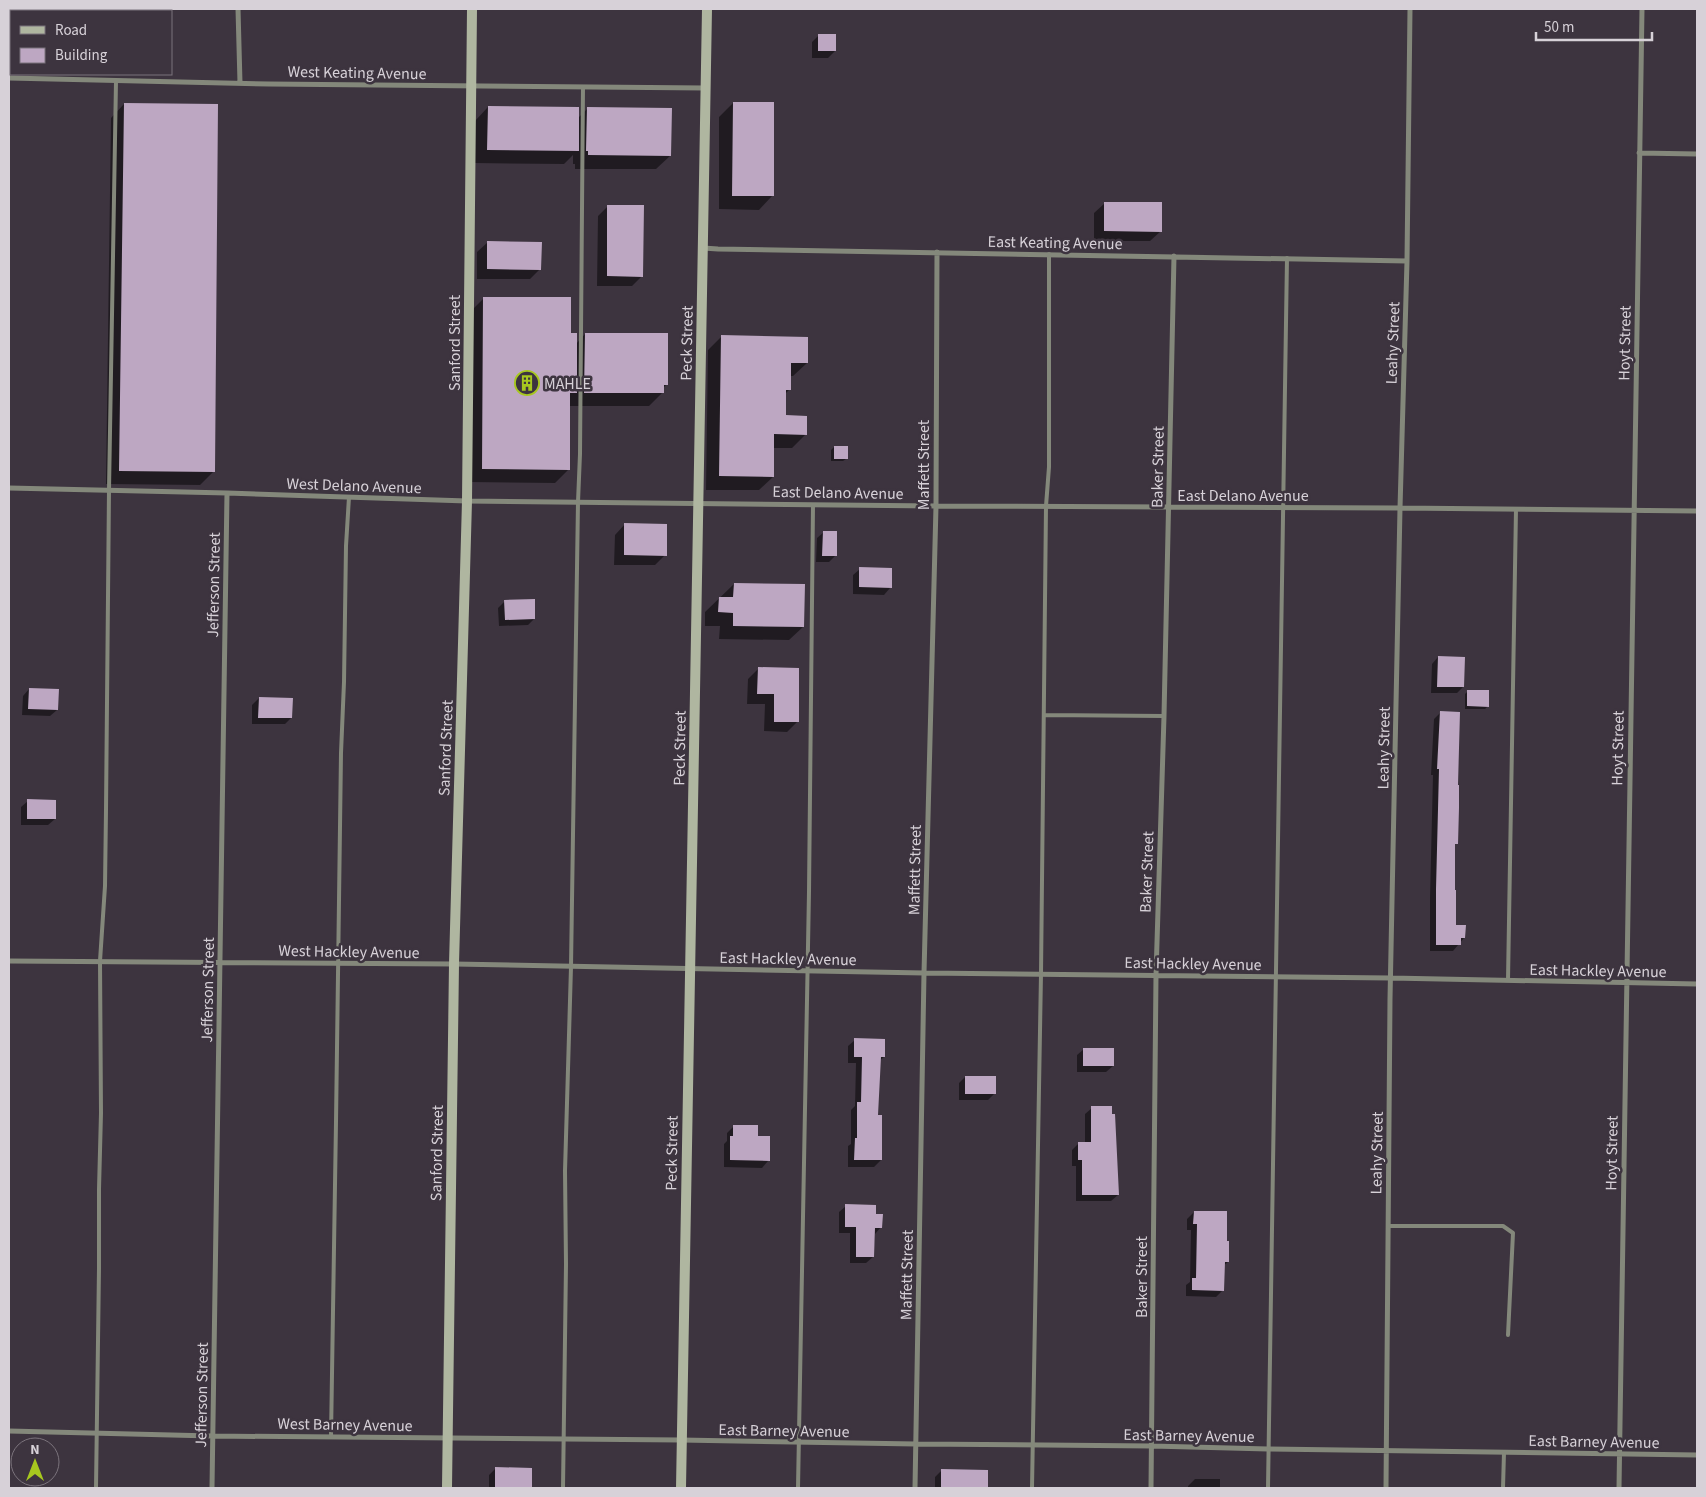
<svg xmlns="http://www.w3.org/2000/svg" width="1706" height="1497" viewBox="0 0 1706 1497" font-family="'Source Sans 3',sans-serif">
<rect width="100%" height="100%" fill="#3d343f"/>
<path fill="#0007" d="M819,35L835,51L828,58H812V42Z
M733,103L772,196L759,210L719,209V117Z
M124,104L214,471L200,485L106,484L111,118Z
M488,107L578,118L587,109L670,156L656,169H575V164H573V155L564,164L474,163L475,121Z
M1105,203L1161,231L1150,241H1094V213Z
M608,206L642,276L632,286H597L598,216Z
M488,242L540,269L530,279H477V252Z
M484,298L570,334L576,344L585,334L667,384L662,389V393L649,406H569V469L555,483L469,482L470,312Z
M721,337L807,363L793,376H790L789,390L785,394V417L806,434L792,448H773V477L759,490H706L708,350Z
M834,447L846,459L843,461H831V450Z
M625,524L665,555L655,565H614L615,535Z
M824,532L835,556L829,562H816L817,538Z
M860,569H891L890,588L884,595L853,594V575Z
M734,584L803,627L789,640L719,639L720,626H705V612Z
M505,601L534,619L528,625L499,626L498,608Z
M1438,657L1463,687L1457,693H1431L1432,664Z
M758,669L797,722L787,732L764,731L765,704H747L748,679Z
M29,689L57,710L50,716L22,715L23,696Z
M1468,691L1488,706L1485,709H1465V694Z
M259,698L291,718L285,724H252V705Z
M1440,713L1456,843L1454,846V926L1464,938L1453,951H1430V897L1433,775H1431L1434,719Z
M28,801L55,819L48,825H21V807Z
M855,1040L884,1057L879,1061L877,1116L881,1160L874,1167H848V1146L851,1144V1110L855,1106L856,1063H848V1046Z
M1084,1049L1113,1066L1106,1072H1077V1055Z
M965,1077L994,1094L988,1100H959V1083Z
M1092,1108L1118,1195L1111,1201H1076V1166H1072V1150L1079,1143H1085V1114Z
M734,1126L757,1137L768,1161L762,1168L724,1167V1144L727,1141V1133Z
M846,1206L875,1215L881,1227L875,1234L873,1257L866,1263H850V1233H839V1212Z
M1194,1212L1228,1262L1223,1266V1290L1216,1297L1186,1296V1285L1190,1282L1191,1230H1187V1219Z
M495,1469L531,1487L529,1488H489V1475Z
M942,1470L987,1488H935V1477Z
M1195,1479H1220V1488H1188V1486Z"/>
<path fill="#bda7c2" d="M818,34H836V51H818Z
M733,102H774V196H732Z
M124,103L218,104L215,472L119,471Z
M488,106L579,107V151L487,150Z
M587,107L672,108L671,156L588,155V151H586Z
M1104,202H1162V232L1104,231Z
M607,205H644L643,277L607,276Z
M487,241L542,242L541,270L487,269Z
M483,297H571V333H577V393H570V470L482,469Z
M585,333H668V385H664V393H584Z
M721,335L808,337V363H791V390H786V415L807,416V435L774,434V477L719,476Z
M834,446H848V459H834Z
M624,523L667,524V556L624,555Z
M823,531H837V556H822Z
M859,567L892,568V588L859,587Z
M734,583L805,584L804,627L733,626V613L718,612L719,597H733Z
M535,599V619L505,620L504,600Z
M1438,656L1465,657L1464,687H1437Z
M758,667L799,668V722H774V694H757Z
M29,688L59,689L58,710L28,709Z
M1467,690H1489V707L1467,706Z
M259,697L293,698L292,718H258Z
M1440,711L1460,712L1458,785H1459V808L1458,844H1455V890H1456V925H1466L1465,938H1461V945H1436V889L1439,769H1437Z
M27,799L56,800V819H27Z
M854,1038L885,1039V1057H881L878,1115H882V1160H854L855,1138H857V1102H861L862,1057H854Z
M1083,1048H1114V1066H1083Z
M965,1076H996V1094H965Z
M1091,1106H1112V1114H1115L1119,1195H1082V1160H1078V1142H1091Z
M733,1125H758V1136H770V1161L730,1160V1136H733Z
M845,1204L876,1205V1214H883L882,1228H875L874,1257H856V1227H845Z
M1194,1211H1227V1241H1229V1262H1225L1224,1291L1192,1290V1278H1196L1197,1224H1193Z
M495,1467L532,1468V1487H495Z
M941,1469L988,1470V1488H941Z"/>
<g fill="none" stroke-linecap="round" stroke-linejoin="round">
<path stroke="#84887b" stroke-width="4" d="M1044,715L1164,716
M1508,980L1516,509
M1388,1226H1503L1513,1233L1508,1335
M331,1437L336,1122L341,753L344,682L346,546L349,497
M96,1488L99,1268V1189L101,1113L100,961L105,886L106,810L109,490L116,81
M563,1488L566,1264L565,1171L571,967L578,502L580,454L583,87
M798,1488L809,892L813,505
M1032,1488L1041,974L1046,506L1049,467V254
M1268,1488L1287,258
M1503,1488L1504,1452"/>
<path stroke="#84887b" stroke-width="5" d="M238,9L240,83
M9,78L269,84L705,88
M1639,153L1697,154
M703,248L718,249L1407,261
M9,488L227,493L467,501L936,506L1400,508L1697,511
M9,961L454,964L924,973L1391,978L1697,984
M9,1431L212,1436L681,1440L916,1444L1152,1446L1268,1449L1697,1455
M212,1488L227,493
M915,1488L924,973L936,506L937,252
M1151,1488L1156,975L1164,716L1174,256
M1386,1488L1390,999L1400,508L1407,261L1410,9
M1619,1488L1642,9"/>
<path stroke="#afb6a0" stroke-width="10" d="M447,1488L454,964L467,501L472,9
M681,1488L707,9"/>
</g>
<defs>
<symbol id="building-ring" viewBox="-11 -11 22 22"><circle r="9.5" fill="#3d343f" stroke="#a7c81f" stroke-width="1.5"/><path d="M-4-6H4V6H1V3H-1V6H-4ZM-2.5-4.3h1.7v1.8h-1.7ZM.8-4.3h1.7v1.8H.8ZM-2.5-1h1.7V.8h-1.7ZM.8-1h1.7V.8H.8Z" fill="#a7c81f"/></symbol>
</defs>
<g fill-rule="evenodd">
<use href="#building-ring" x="513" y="369" width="28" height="28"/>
</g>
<g text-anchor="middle" stroke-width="5" stroke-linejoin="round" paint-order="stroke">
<g font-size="16" fill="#d7d1d8" stroke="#3d343f">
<text transform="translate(357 72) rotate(1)" y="6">West Keating Avenue</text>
<text transform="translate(1055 242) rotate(1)" y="6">East Keating Avenue</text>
<text transform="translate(454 343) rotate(-90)" y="6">Sanford Street</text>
<text transform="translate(686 343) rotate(-89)" y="6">Peck Street</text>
<text transform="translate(1392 343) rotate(-88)" y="6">Leahy Street</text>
<text transform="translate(1624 343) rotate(-89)" y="6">Hoyt Street</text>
<text transform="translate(923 465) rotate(-90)" y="6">Maffett Street</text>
<text transform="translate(1157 467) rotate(-89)" y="6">Baker Street</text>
<text transform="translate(354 485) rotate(2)" y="6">West Delano Avenue</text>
<text transform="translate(838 492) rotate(1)" y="6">East Delano Avenue</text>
<text x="1243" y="501">East Delano Avenue</text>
<text transform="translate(213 585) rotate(-89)" y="6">Jefferson Street</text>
<text transform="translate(445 748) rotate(-88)" y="6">Sanford Street</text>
<text transform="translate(679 748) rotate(-89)" y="6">Peck Street</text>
<text transform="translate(1383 748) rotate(-89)" y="6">Leahy Street</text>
<text transform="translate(1617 748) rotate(-89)" y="6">Hoyt Street</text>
<text transform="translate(914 870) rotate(-89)" y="6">Maffett Street</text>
<text transform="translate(1146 872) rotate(-88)" y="6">Baker Street</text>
<text transform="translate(349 951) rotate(1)" y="6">West Hackley Avenue</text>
<text transform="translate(788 958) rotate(1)" y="6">East Hackley Avenue</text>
<text transform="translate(1193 963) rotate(1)" y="6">East Hackley Avenue</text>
<text transform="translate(1598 970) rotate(1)" y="6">East Hackley Avenue</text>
<text transform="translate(207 990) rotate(-89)" y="6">Jefferson Street</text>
<text transform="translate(436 1153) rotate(-89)" y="6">Sanford Street</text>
<text transform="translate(671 1153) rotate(-89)" y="6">Peck Street</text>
<text transform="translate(1376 1153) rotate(-89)" y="6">Leahy Street</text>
<text transform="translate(1611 1153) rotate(-89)" y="6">Hoyt Street</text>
<text transform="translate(906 1275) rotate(-89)" y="6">Maffett Street</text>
<text transform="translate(1141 1277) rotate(-90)" y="6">Baker Street</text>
<text transform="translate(201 1395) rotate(-89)" y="6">Jefferson Street</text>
<text transform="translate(345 1424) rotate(1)" y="6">West Barney Avenue</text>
<text transform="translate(784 1430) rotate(1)" y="6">East Barney Avenue</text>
<text transform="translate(1189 1435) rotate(1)" y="6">East Barney Avenue</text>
<text transform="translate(1594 1441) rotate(1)" y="6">East Barney Avenue</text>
</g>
<g font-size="16" fill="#d7d1d8" stroke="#3d343f" text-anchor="start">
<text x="544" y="389">MAHLE</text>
</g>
</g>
<rect width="1706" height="1497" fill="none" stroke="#d7d1d8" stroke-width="20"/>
<rect x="10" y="10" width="162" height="65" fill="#3d343f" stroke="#7b737c"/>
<rect x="20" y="26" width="25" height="8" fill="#afb6a0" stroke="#7b737c"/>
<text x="55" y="35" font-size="15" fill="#d7d1d8">Road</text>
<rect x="20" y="48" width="25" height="15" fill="#bda7c2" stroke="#7b737c"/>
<text x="55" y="60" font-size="15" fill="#d7d1d8">Building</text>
<g transform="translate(35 1462)"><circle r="24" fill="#3d343f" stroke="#7b737c"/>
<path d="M0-4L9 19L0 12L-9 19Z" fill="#a7c81f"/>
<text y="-8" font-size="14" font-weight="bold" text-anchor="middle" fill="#d7d1d8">N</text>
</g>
<path d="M1536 32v8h116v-8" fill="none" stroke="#d7d1d8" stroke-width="2.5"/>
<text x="1544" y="32" font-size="15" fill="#d7d1d8" stroke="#3d343f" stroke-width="4" paint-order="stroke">50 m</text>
</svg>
